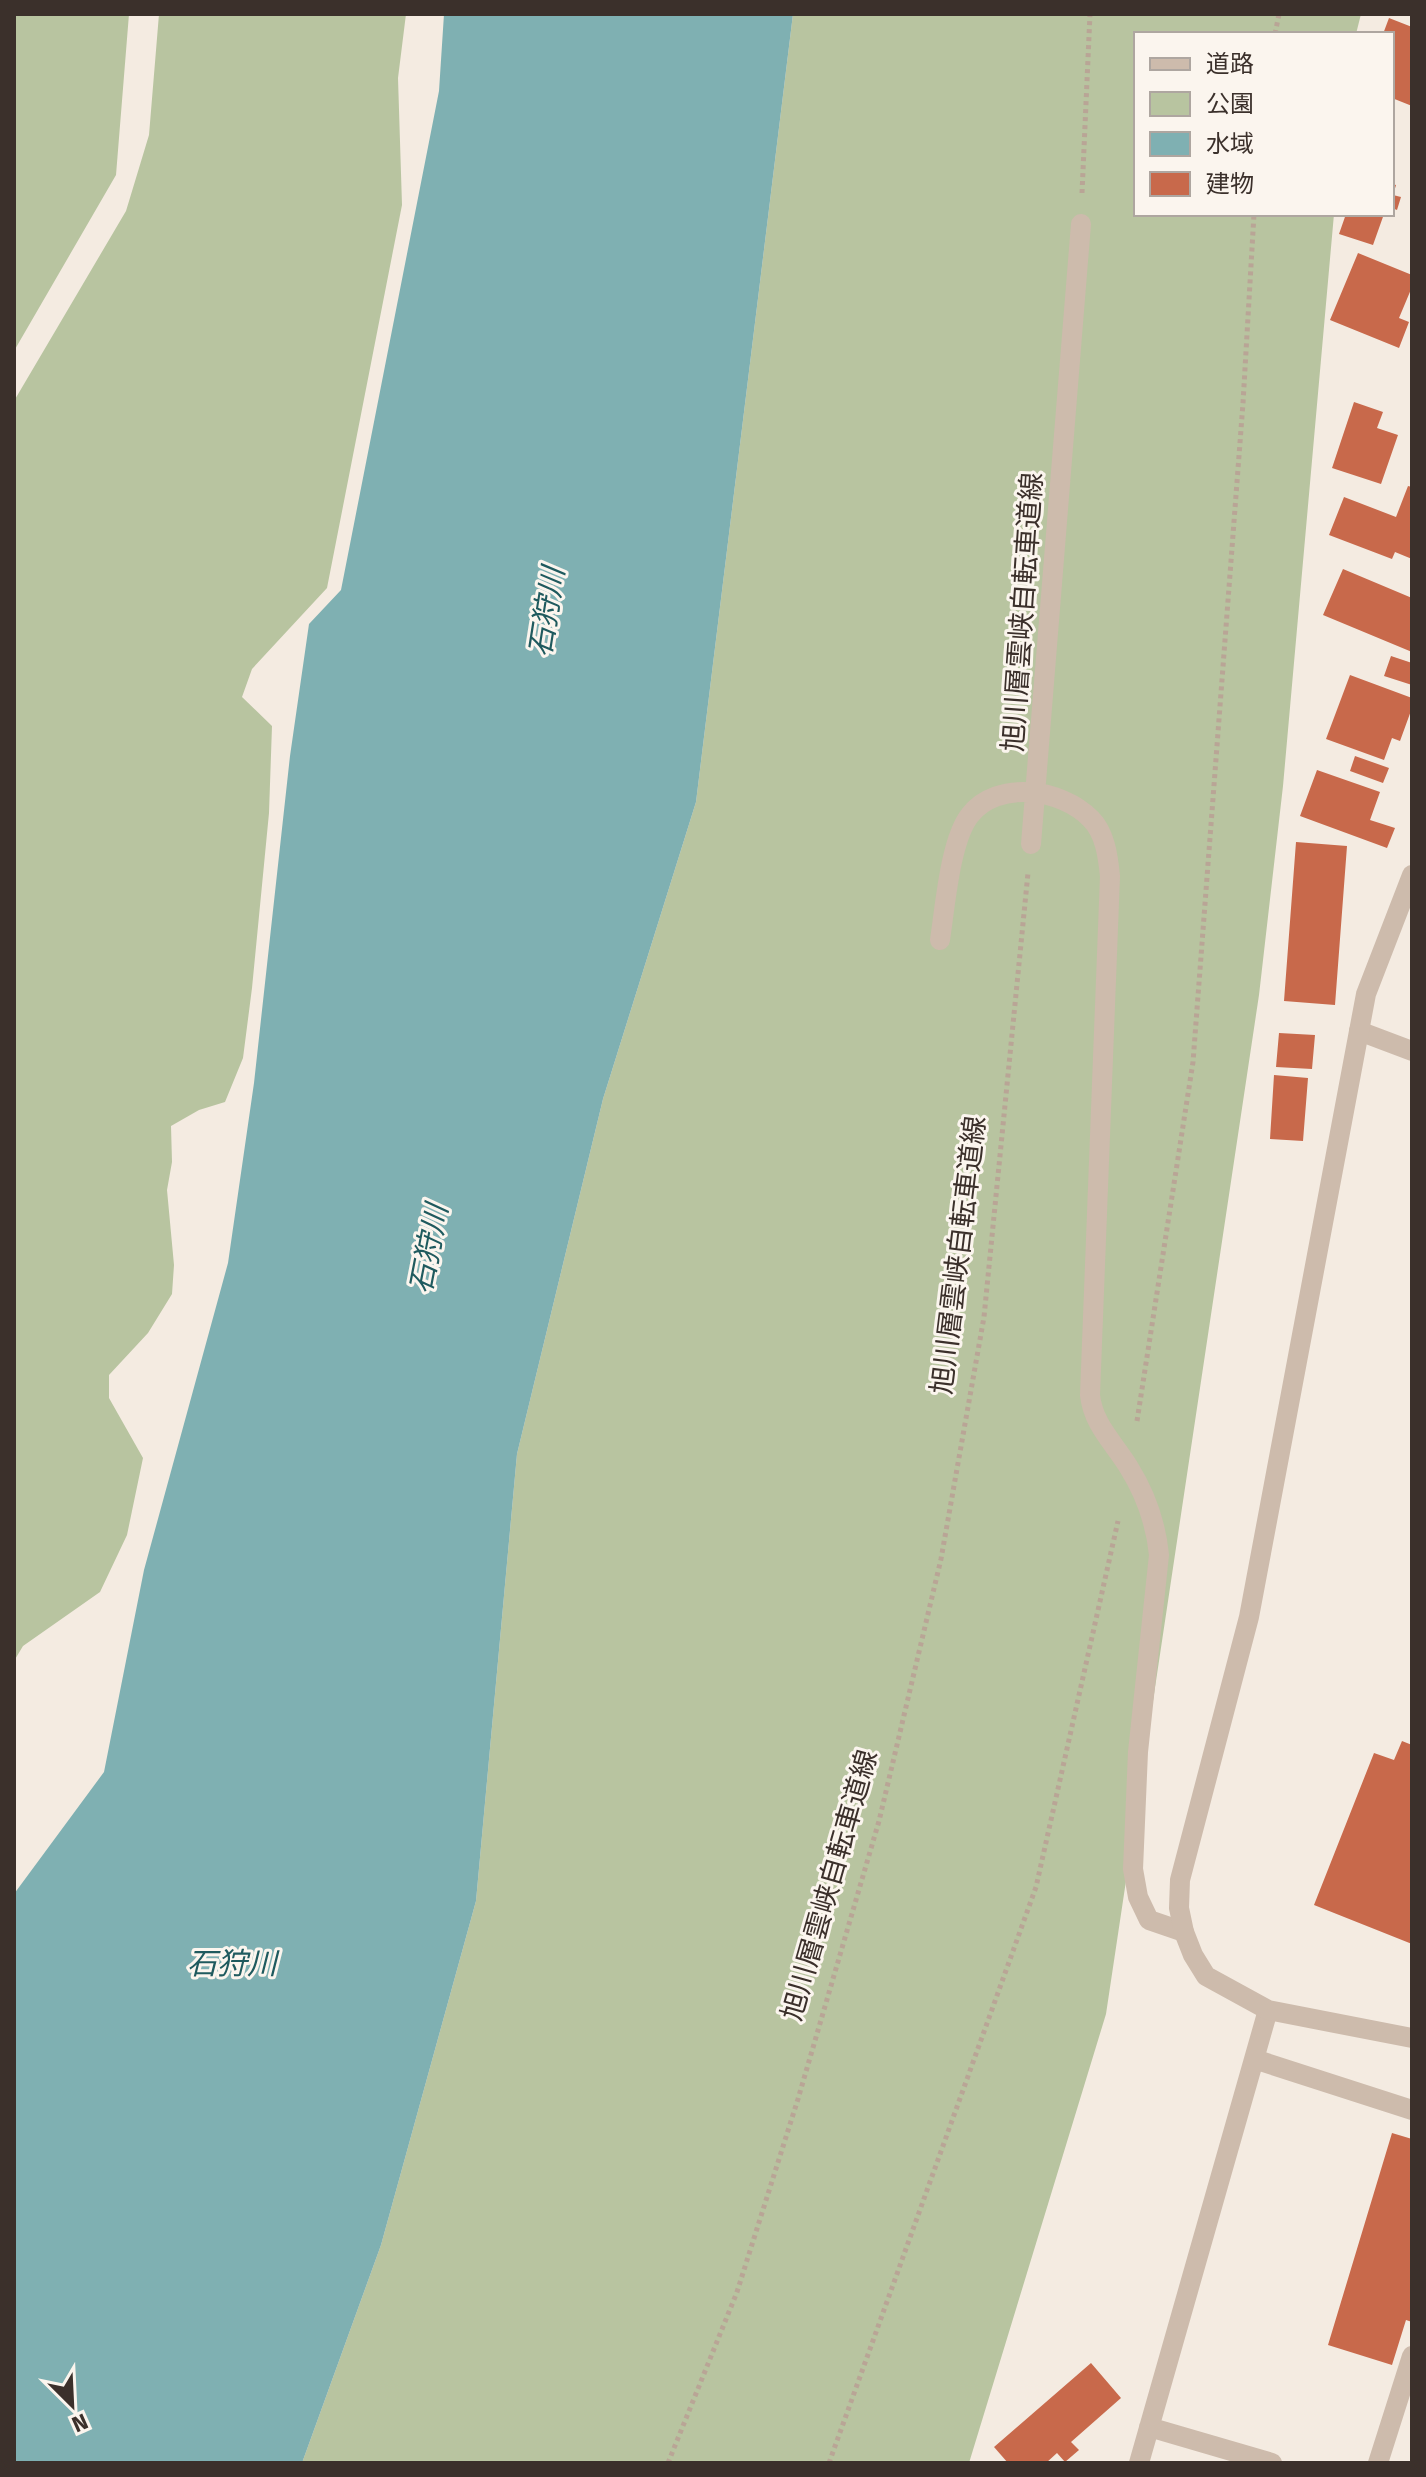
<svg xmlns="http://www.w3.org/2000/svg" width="1426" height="2477" viewBox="0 0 1426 2477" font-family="'Fira Sans','Noto Sans JP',sans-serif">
<rect width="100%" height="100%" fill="#f4ebe1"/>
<path fill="#b8c4a0" d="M14,14H129L116,175L14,351Z
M159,14H406L398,78L402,205L327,588L252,669L242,697L272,726L269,813L252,988L243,1058L225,1102L199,1110L171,1126L172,1162L167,1190L174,1265L172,1294L148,1333L109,1375V1398L143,1458L127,1535L100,1592L23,1646L14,1661V401L126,211L149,135Z
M793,14H1361L1356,34H1136V214H1334L1283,786L1259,995L1106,2014L969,2463H302L381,2245L476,1901L517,1454L603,1099L696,802Z"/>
<path fill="#7fb0b2" d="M444,14H793L696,802L603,1099L517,1454L476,1901L381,2245L302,2463H14V1894L104,1772L144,1570L228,1263L254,1083L290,756L309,624L341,590L439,91Z"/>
<path fill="#c8694b" d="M1389,18L1412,27V106L1392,98V34H1383Z
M1392,184L1396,185L1393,195L1401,197L1397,210L1392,208Z
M1346,214H1384L1373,245L1339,234Z
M1358,253L1412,275V287L1399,318L1409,322L1399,348L1330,320Z
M1354,402L1383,412L1377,428L1398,435L1381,484L1332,468Z
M1408,486L1412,487V559L1395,552L1392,559L1329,535L1344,497L1396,517Z
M1343,569L1412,598V652L1323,615Z
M1391,656L1412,663V685L1384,676Z
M1350,675L1412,698V708L1400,741L1392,738L1384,760L1326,739Z
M1355,756L1389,768L1383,783L1350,771Z
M1317,770L1380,792L1370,820L1395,828L1387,848L1300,816Z
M1296,842L1347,846L1335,1005L1284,1001Z
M1279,1033L1315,1035L1312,1069L1276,1067Z
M1274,1075L1308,1078L1303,1141L1270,1139Z
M1402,1741L1412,1745V1944L1314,1905L1374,1753L1394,1760Z
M1392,2133L1412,2139V2322L1406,2320L1392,2365L1328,2345Z
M1091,2363L1121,2398L1071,2442L1079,2450L1065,2462L1057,2453L1046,2463H1008L994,2447Z"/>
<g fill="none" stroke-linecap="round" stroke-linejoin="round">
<path stroke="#b9a596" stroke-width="5" stroke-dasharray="4 4" stroke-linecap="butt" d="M1275,34L1279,14
M1082,193L1090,14
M1137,1421L1193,1062L1243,403L1254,214
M668,2463L737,2292L798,2099L879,1821L941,1559L984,1317L1028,873
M829,2463L1036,1887L1118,1521"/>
<path stroke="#cdbbac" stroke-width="20" d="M1031,844L1081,224
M940,940C945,908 950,840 970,815C997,780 1061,788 1091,819C1105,833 1108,856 1110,876L1090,1395C1093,1424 1113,1442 1128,1466C1145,1493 1156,1524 1159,1555L1138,1752L1133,1869L1138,1897L1149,1920L1184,1932
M1359,1031L1412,1051
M1254,2059L1412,2110
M1149,2427L1272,2463
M1139,2463L1268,2010
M1378,2463L1412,2356"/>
<path stroke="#cdbbac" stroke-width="20" d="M1412,875L1366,994L1249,1617L1180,1880L1179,1908L1184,1932L1193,1955L1206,1976L1268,2010L1412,2038"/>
</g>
<g text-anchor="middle" stroke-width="6" stroke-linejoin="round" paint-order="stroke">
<g font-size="28" fill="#3b302b" stroke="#fbf5ee">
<text transform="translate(1022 612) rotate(-86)" y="10">旭川層雲峡自転車道線</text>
<text transform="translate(958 1255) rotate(-83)" y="10">旭川層雲峡自転車道線</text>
<text transform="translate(829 1885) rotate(-74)" y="10">旭川層雲峡自転車道線</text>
</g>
<g font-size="30" font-style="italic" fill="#1f5a5e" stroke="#fbf5ee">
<text transform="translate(547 612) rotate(-81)" y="10">石狩川</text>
<text transform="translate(429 1249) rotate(-79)" y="10">石狩川</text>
<text x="232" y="1974">石狩川</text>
</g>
</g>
<rect width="1426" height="2477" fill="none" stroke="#3b302b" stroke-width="32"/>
<rect x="1134" y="32" width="260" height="184" fill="#fbf5ee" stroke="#aea6a0" stroke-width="2"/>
<rect x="1150" y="58" width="40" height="12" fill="#cdbbac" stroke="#aea6a0" stroke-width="2"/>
<text x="1206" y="72" font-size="24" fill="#3b302b">道路</text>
<rect x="1150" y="92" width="40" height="24" fill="#b8c4a0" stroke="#aea6a0" stroke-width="2"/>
<text x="1206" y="112" font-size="24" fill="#3b302b">公園</text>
<rect x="1150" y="132" width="40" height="24" fill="#7fb0b2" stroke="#aea6a0" stroke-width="2"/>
<text x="1206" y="152" font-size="24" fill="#3b302b">水域</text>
<rect x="1150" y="172" width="40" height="24" fill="#c8694b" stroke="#aea6a0" stroke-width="2"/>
<text x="1206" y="192" font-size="24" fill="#3b302b">建物</text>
<g transform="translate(72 2405) rotate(156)" stroke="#fbf5ee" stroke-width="6" paint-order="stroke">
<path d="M0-6L14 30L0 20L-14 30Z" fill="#3b302b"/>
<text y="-12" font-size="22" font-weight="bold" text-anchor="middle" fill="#3b302b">N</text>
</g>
</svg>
